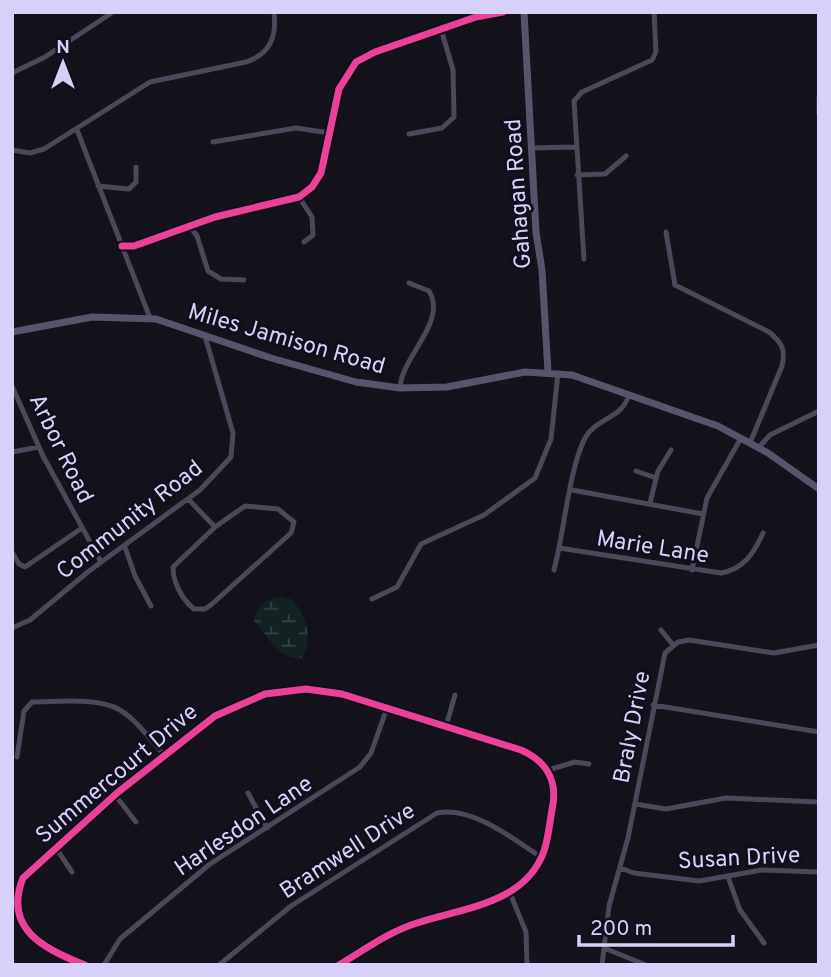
<svg xmlns="http://www.w3.org/2000/svg" width="831" height="977" viewBox="0 0 831 977" font-family="Overpass,sans-serif">
<defs>
<pattern id="wetland-marsh" width="20" height="14" patternUnits="userSpaceOnUse" patternTransform="scale(1.75)"><rect width="20" height="14" fill="#132324"/><path d="M1 5h8M5 5V1M11 12h8M15 12V8" fill="none" stroke="#354245"/></pattern>
</defs>
<rect width="100%" height="100%" fill="#14121a"/>
<path fill="url(#wetland-marsh)" d="M281,597L291,599C306,614 314,638 302,658C281,662 266,634 254,621C258,605 265,599 281,597Z"/>
<g fill="none" stroke-linecap="round" stroke-linejoin="round">
<path stroke="#4a4859" stroke-width="5" d="M12,73L45,57L113,12
M819,98V113
M77,130L150,318
M409,134L442,128L454,117L453,70L441,29
M213,142L296,128L330,133
M531,148L575,147
M12,150L30,153L44,149L150,82L246,62C270,54 277,37 274,12
M577,175L605,174L626,156
M98,186L129,189L136,182V167
M299,197L312,217L313,235L304,242
M189,225L197,236L208,271L221,279L244,280
M666,232L675,285L769,332C782,343 786,349 782,366L750,443
M122,246H134L215,217L299,197L312,187L321,173L339,89L356,62L375,52L476,17L503,12
M584,259L574,101L582,92L652,60L656,52L654,12
M12,386L43,456L101,562
M400,388C401,357 448,322 429,291L409,283
M759,447L770,435L819,411
M12,452L39,447
M636,471L656,478
M572,490L703,514
M189,500L215,527L245,506L278,509L294,522L291,533L212,604L205,609H194C182,599 173,583 173,567L215,527
M650,503L658,471L671,450
M125,547L135,576L151,606
M559,548L721,573C744,569 754,553 763,533
M12,552L19,564L25,567L82,528
M554,570C564,533 569,469 585,438C597,417 623,419 629,394
M692,570L707,498L741,438
M372,599L397,587L421,544L484,515L535,478L551,439L558,373
M12,628L30,620L89,571L200,490L231,457L233,433L205,336
M661,630L673,645
M653,705L819,732
M446,726L455,695
M17,757L24,711L32,702C58,702 97,697 120,710C137,720 152,742 166,757
M548,770L575,762L589,764
M248,793L267,828
M115,795L136,822
M635,804L666,809L726,798L819,802
M56,848L72,872
M620,868L634,873L699,881L762,870L819,872
M728,877L740,910L764,943
M510,893L526,932L527,965
M604,948L646,965
M85,965C43,949 3,928 23,878L117,793L215,716L265,694L306,689L342,694L521,750C544,760 557,778 553,804C550,819 549,836 544,851C525,905 460,908 414,924C387,933 364,950 339,965
M104,965L120,939L210,864L360,767L371,753L387,708
M219,965L291,906L437,813C472,806 513,839 541,857
M602,965L609,906L628,838L665,653L678,642L689,640L774,653L819,645"/>
<path stroke="#57556b" stroke-width="7" d="M524,12L536,232L542,270L548,372
M12,332L92,317L156,319L271,358L356,382L400,388L447,387L525,372L572,375L718,426L768,453L819,489"/>
<defs>
<path id="cycleway" d="M122,246H134L215,217L299,197L312,187L321,173L339,89L356,62L375,52L476,17L503,12
M85,965C43,949 3,928 23,878L117,793L215,716L265,694L306,689L342,694L521,750C544,760 557,778 553,804C550,819 549,836 544,851C525,905 460,908 414,924C387,933 364,950 339,965"/>
</defs>
<use href="#cycleway" stroke="#120f1d" stroke-width="11"/>
<use href="#cycleway" stroke="#ea4096" stroke-width="7"/>
</g>
<g text-anchor="middle" stroke-width="6" stroke-linejoin="round" paint-order="stroke">
<g font-size="23" fill="#d7d1f8" stroke="#120f1d">
<text transform="translate(517 194) rotate(-94)" y="8">Gahagan Road</text>
<text transform="translate(287 338) rotate(16)" y="8">Miles Jamison Road</text>
<text transform="translate(62 448) rotate(64)" y="8">Arbor Road</text>
<text transform="translate(129 519) rotate(-38)" y="8">Community Road</text>
<text transform="translate(653 546) rotate(9)" y="8">Marie Lane</text>
<text transform="translate(631 727) rotate(-79)" y="8">Braly Drive</text>
<text transform="translate(116 773) rotate(-40)" y="8">Summercourt Drive</text>
<text transform="translate(243 825) rotate(-34)" y="8">Harlesdon Lane</text>
<text transform="translate(347 850) rotate(-33)" y="8">Bramwell Drive</text>
<text transform="translate(739 857) rotate(-3)" y="8">Susan Drive</text>
</g>
</g>
<rect width="831" height="977" fill="none" stroke="#d7d1f8" stroke-width="28"/>
<g transform="translate(63 63)" stroke="#120f1d" stroke-width="5" paint-order="stroke">
<path d="M0-5L12 26L0 18L-12 26Z" fill="#d7d1f8"/>
<text y="-10" font-size="19" font-weight="bold" text-anchor="middle" fill="#d7d1f8">N</text>
</g>
<path d="M579 935v10h154v-10" fill="none" stroke="#d7d1f8" stroke-width="3.5"/>
<text x="590" y="935" font-size="21" fill="#d7d1f8" stroke="#120f1d" stroke-width="5" paint-order="stroke">200 m</text>
</svg>
